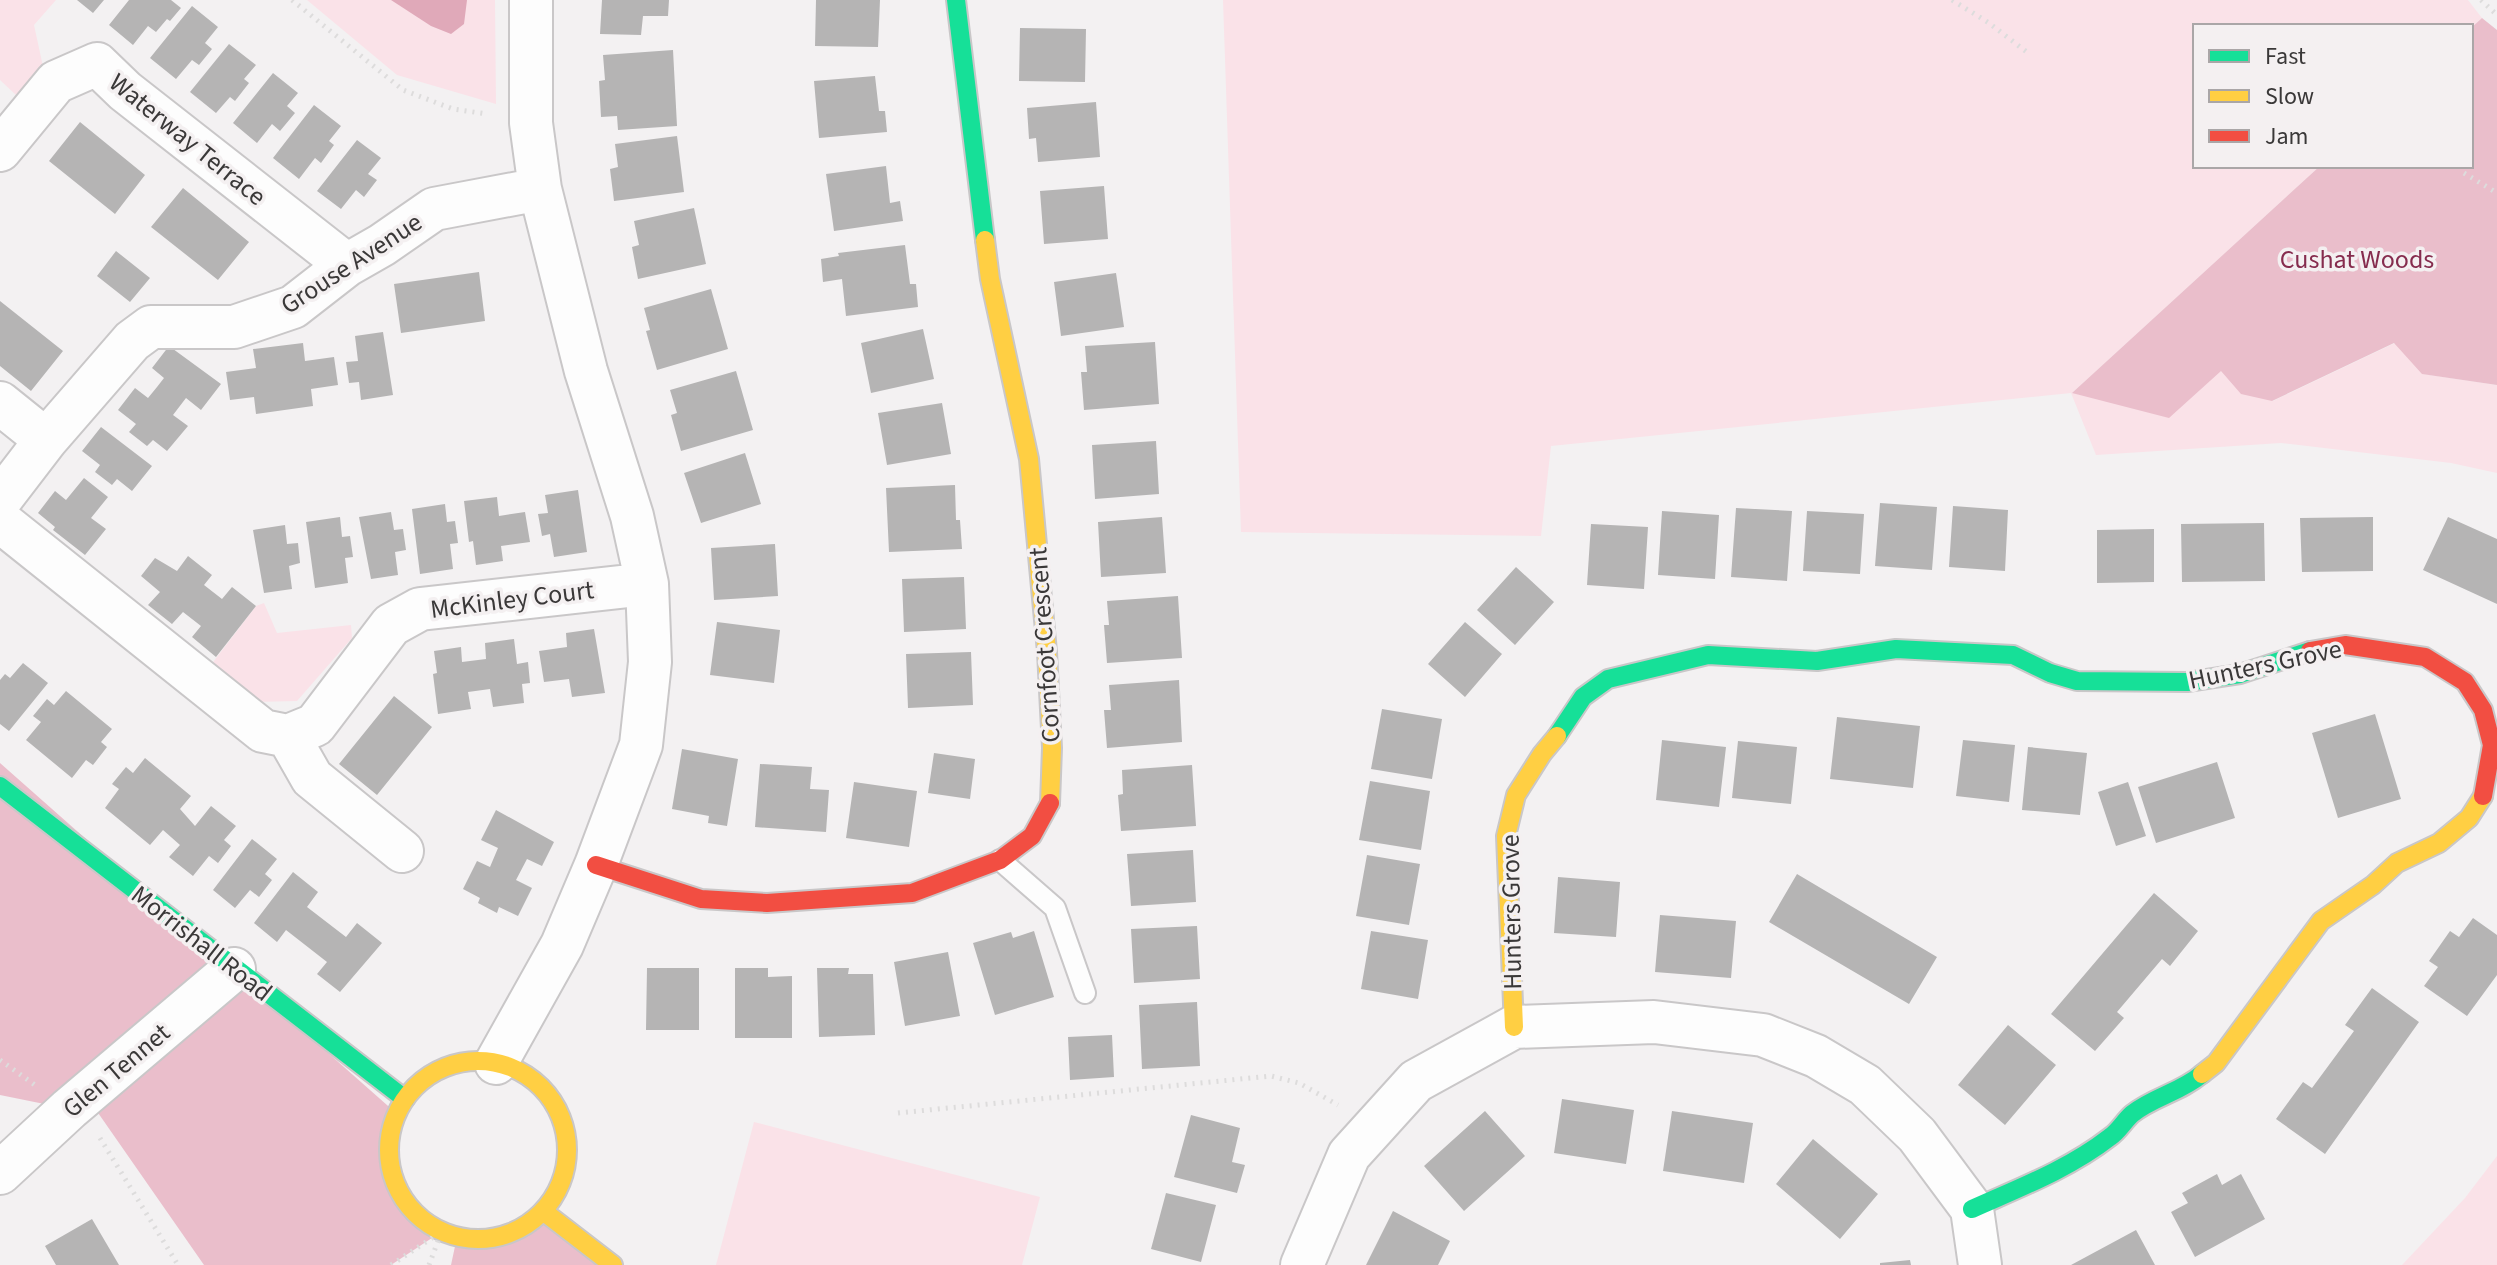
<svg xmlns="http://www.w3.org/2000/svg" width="2497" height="1265" viewBox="0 0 2497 1265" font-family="'Source Sans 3',sans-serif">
<rect width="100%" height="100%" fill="#f3f1f2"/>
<path fill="#fae2e8" d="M0,0H56L34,25L44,71L16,95L0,80Z
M307,0H495L496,104L397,75Z
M1223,0H2468L2482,18L2471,28L2195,26V166H2320L2072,393L2221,370L2273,401L2395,343L2423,374L2497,385V473L2451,463L2281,443L2096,455L2071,393L1551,446L1541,536L1241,532Z
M264,603L277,633L351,625L352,638L297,701L251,702L207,670L256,606Z
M754,1122L1040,1197L1022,1265H716Z
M2497,1156V1265H2402L2465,1198Z"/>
<path fill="#eabecb" d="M2482,18L2497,30V385L2422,374L2394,343L2272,401L2241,394L2221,371L2169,418L2072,393L2320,166H2471V28Z
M0,763L396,1113C380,1165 394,1204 441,1232L391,1265H204L87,1097L69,1109L0,1095Z
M536,1218L613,1265H451L457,1237L508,1234Z"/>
<path fill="#e0a9b9" d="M391,0H467L464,24L451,34L431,26Z"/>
<path fill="#b5b4b4" d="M77,0H104L93,13Z
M129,0H171L181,8L170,21L167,19L156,32L148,26L133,45L109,25Z
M602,0H669L668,16H643L641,35L600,34Z
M816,0H880L878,47L815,46Z
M192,6L218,27L205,43L212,49L199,65L192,60L176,79L150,58Z
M1020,28L1086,29L1085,82L1019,81Z
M229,44L256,65L244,79L249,83L235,101L230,97L216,113L190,92Z
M673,50L677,126L618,130L617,116L601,117L599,81L605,80L603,55Z
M273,73L298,93L287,106L295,113L280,131L272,124L257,143L233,123Z
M875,76L879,111H885L887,132L819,138L814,81Z
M1096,102L1100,157L1038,162L1036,138L1029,139L1027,108Z
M314,105L341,126L329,141L334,145L321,163L315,158L299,179L273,158Z
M80,122L145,175L115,214L49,161Z
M677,136L684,192L614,201L610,169L618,167L615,144Z
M357,140L381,158L368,174L377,180L364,197L356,190L341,209L317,191Z
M886,166L890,203L900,201L903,221L834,231L826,174Z
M1104,186L1108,239L1044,244L1040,191Z
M183,188L249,242L218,280L151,227Z
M694,208L706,264L638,279L632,247L639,245L634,221Z
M905,245L910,284H916L918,307L846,316L842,279L823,282L821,259L839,256L838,253Z
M116,251L150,278L130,302L97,276Z
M479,272L485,321L401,333L394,284Z
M1116,273L1124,327L1061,336L1054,282Z
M711,289L728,349L657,370L646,331L650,330L644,308Z
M0,301L63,351L31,391L0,366Z
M923,329L934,379L871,393L861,343Z
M383,332L393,395L361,400L359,382L349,383L346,362L358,361L355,336Z
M1155,342L1159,404L1084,410L1081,372H1087L1085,346Z
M303,343L305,361L334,357L338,385L311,389L313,406L256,414L254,397L230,400L226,372L256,368L253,349Z
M169,346L221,384L201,410L186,398L173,415L188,426L167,451L153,440L147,446L129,432L136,424L118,410L135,388L148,398L157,387L164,378L152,368Z
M736,371L753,430L681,451L671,415L677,413L670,390Z
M942,403L951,454L887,465L878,413Z
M101,427L152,466L132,491L117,479L112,485L95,472L100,465L82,451Z
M1156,441L1159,494L1095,499L1092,445Z
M745,453L761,504L701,523L684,473Z
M84,478L108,497L91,518L106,529L85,555L53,530L55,527L38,513L55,491L66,500Z
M955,485L956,520H960L962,549L889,552L886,488Z
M578,490L587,552L554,557L550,534L542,536L538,514L548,513L545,495Z
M497,497L499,516L525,512L530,542L501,546L503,561L476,565L473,541L469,542L464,501Z
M1880,503L1937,507L1932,570L1875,566Z
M445,504L447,522L455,521L458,543L450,544L453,569L420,574L412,509Z
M1953,506L2008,510L2005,571L1949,567Z
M1736,508L1792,511L1787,581L1731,577Z
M1662,511L1719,515L1715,579L1658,575Z
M1807,511L1864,514L1860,574L1803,571Z
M391,512L394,530L403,529L406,550L395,552L398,575L371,579L359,517Z
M340,517L342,537L350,536L353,557L345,558L348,583L315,588L306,522Z
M1162,517L1166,573L1101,577L1098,522Z
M2373,517V571L2302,572L2300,518Z
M2448,517L2497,539V604L2423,570Z
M2264,523L2265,581L2182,582L2181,524Z
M1591,524L1648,527L1644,589L1587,585Z
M285,525L287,544L298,543L300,563L289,566L292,589L264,593L253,530Z
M2154,529V582L2097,583V530Z
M775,544L778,596L714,600L711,548Z
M188,556L212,575L204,585L222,599L232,587L256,606L216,657L192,637L201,626L183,612L172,624L148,605L160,592L141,576L155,558L177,571Z
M1516,567L1554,602L1515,645L1477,610Z
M964,577L966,629L904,632L902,579Z
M1178,596L1182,658L1107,663L1104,625H1109L1107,601Z
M717,622L780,630L774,683L710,675Z
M1465,622L1502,654L1465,697L1428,664Z
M594,629L605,693L572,697L569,679L544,682L539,651L567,647L566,633Z
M514,639L517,664L528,662L530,683L522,684L524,703L493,707L490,689L468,692L471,709L438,714L433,674L437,673L434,651L461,647L462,662L486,659L485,643Z
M971,652L973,705L908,708L906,654Z
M23,663L48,683L9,731L0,724V680L5,674L10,678Z
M1179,680L1182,742L1107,748L1104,710H1111L1109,685Z
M66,691L112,729L101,742L107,747L93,765L86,760L72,778L26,740L41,722L33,716L47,699L54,705Z
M394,696L432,727L377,795L339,764Z
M1382,709L1442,719L1432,779L1371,769Z
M2375,714L2401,799L2338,818L2312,733Z
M1837,717L1920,726L1913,788L1830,779Z
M1662,740L1726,747L1719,807L1656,800Z
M1963,740L2015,745L2009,802L1956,796Z
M1738,741L1797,747L1791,804L1732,798Z
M2028,747L2087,753L2080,815L2022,810Z
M682,749L738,759L727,826L708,823L709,816L672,809Z
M934,753L975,759L970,799L928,793Z
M145,758L191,796L180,809L195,826L211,806L236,826L224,840L231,846L218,863L209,856L193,876L169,857L180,845L163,830L150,845L105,808L119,789L112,784L126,767L133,773Z
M2217,762L2235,818L2156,843L2138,787Z
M760,764L812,767L810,789L829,790L826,832L755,827Z
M1192,765L1196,826L1121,831L1118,795L1123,794L1122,770Z
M1370,781L1430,791L1421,850L1359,840Z
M854,782L917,791L909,847L846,838Z
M2128,782L2146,836L2116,846L2098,792Z
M496,810L554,842L542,866L527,859L516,880L532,888L518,916L499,907L497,913L478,903L480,898L463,889L477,861L490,867L498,848L481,840Z
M252,839L277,859L265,874L272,880L259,897L250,890L235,908L213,890Z
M1193,850L1196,902L1131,906L1127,854Z
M1367,855L1420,864L1409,925L1356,916Z
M293,872L318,892L307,907L346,937L357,923L382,943L340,992L317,974L327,962L286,930L277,942L254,923Z
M1797,874L1937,957L1909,1004L1769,922Z
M1558,877L1620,882L1616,937L1554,933Z
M2154,893L2198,931L2170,966L2162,959L2117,1012L2124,1018L2095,1051L2051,1014Z
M1660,915L1736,921L1731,978L1655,972Z
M2473,918L2497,935V975L2467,1016L2424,986L2438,967L2429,961L2450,931L2459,937Z
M1197,926L1200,979L1134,983L1131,929Z
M1034,931L1054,997L995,1015L973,943L1011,932L1013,938Z
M1371,931L1428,940L1418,999L1361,989Z
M948,952L960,1016L905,1026L894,962Z
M647,968H699V1030H646Z
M735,968H768V977L792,976V1038H735Z
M817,968H849L848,974H873L875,1035L819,1037Z
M2372,988L2419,1022L2325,1154L2276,1119L2303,1082L2312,1088L2354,1031L2345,1025Z
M1197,1002L1200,1066L1142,1069L1139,1005Z
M2008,1025L2056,1065L2005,1125L1958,1085Z
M1112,1035L1114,1077L1070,1080L1068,1037Z
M1562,1099L1634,1110L1626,1164L1554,1153Z
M1485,1111L1525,1156L1464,1211L1424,1166Z
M1672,1111L1753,1123L1744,1183L1663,1171Z
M1191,1115L1240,1128L1232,1162L1245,1165L1237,1193L1174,1177Z
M1813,1139L1878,1194L1840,1239L1776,1184Z
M2217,1174L2222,1185L2241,1174L2265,1219L2195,1257L2171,1212L2188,1203L2182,1193Z
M1166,1193L1216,1205L1201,1262L1151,1249Z
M1393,1211L1450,1241L1438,1265H1366Z
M92,1219L119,1265H56L45,1246Z
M2136,1230L2155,1265H2071Z
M1910,1260L1911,1265H1880V1263Z"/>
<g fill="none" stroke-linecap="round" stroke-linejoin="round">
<defs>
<path id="lane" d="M1000,860L1055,908L1085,993"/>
<path id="street" d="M0,150L56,82L97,64L125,91L347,265
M0,403L46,440
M0,500L46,440L132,341L151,327H234L293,307L347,265L382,245L434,209L540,189
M0,521L263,731L288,736L315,725L391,625L420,609L647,584
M288,736L312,778L402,851
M496,1063L562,945L596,865L641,745L650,662L647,584L632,516L586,371L540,189L531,123V0
M0,1173L69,1109L234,969
M1302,1265L1349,1155L1416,1081L1514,1027L1654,1022L1763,1035L1816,1056L1865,1085L1917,1135L1972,1209L1980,1265"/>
<path id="fast" d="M956,0L985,240
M1557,736L1583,697L1608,679L1708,655L1817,661L1896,649L2013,655L2050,673L2077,681L2187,682L2240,674L2310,651
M0,786L405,1099
M1972,1209C2019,1188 2069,1169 2110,1137C2119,1131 2124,1121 2132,1114C2153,1097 2181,1092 2202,1074"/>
<path id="slow" d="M985,240L990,279L1029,459L1047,652L1052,748L1050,803
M1514,1027L1506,836L1516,795L1542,754L1557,736
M389 1150a89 89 0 1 1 178 0a89 89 0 1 1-178 0Z
M2202,1074L2216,1063L2321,921L2373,885L2397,863L2439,843L2469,818L2483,796
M543,1211L613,1265"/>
<path id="jam" d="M2310,651L2345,645L2425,657L2465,682L2483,710L2492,745L2483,796
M596,865L701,899L767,903L912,893L1000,860L1032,836L1050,803"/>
</defs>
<use href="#lane" stroke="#c9c7c8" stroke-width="24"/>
<use href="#street" stroke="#c9c7c8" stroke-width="46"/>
<use href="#fast" stroke="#c9c7c8" stroke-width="22"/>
<use href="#slow" stroke="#c9c7c8" stroke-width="22"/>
<use href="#jam" stroke="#c9c7c8" stroke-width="22"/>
<path stroke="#dddcdc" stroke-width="5" stroke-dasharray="2 6" stroke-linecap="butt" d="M292,0L403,90L453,109L487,114
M1952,0L1989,23L2028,53
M2481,0L2497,15
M2464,173L2497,193
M0,1060L35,1085
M898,1113L1271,1076L1299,1083L1338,1105
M100,1138L178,1265
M391,1265L441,1232
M429,1265L441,1233"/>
<use href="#lane" stroke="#fdfdfd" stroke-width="20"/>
<use href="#street" stroke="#fdfdfd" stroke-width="42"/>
<use href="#fast" stroke="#16e098" stroke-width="18"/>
<use href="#slow" stroke="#ffcf43" stroke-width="18"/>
<use href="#jam" stroke="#f24e42" stroke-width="18"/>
</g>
<g text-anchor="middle" stroke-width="7" stroke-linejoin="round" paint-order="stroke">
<g font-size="26" fill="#3a3838" stroke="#f4f0f1">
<text transform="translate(188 139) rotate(39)" y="9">Waterway Terrace</text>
<text transform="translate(351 263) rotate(-33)" y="9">Grouse Avenue</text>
<text transform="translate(512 599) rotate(-7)" y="9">McKinley Court</text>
<text transform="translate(1044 645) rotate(-94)" y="9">Cornfoot Crescent</text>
<text transform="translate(2265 664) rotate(-12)" y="9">Hunters Grove</text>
<text transform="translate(1511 912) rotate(-91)" y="9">Hunters Grove</text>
<text transform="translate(202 943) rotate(38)" y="9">Morrishall Road</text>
<text transform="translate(116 1070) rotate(-40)" y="9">Glen Tennet</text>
</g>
<g font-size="26" fill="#862c4e" stroke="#f4f0f1">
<text x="2357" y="268">Cushat Woods</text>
</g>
</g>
<rect x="2193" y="24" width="280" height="144" fill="#f4f0f1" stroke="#aaa6a7" stroke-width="2"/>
<rect x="2209" y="50" width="40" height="12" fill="#16e098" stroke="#aaa6a7" stroke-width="2"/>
<text x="2265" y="64" font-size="24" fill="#3a3838">Fast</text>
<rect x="2209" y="90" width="40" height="12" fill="#ffcf43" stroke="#aaa6a7" stroke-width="2"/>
<text x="2265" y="104" font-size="24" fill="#3a3838">Slow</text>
<rect x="2209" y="130" width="40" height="12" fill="#f24e42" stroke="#aaa6a7" stroke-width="2"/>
<text x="2265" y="144" font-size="24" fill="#3a3838">Jam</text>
</svg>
